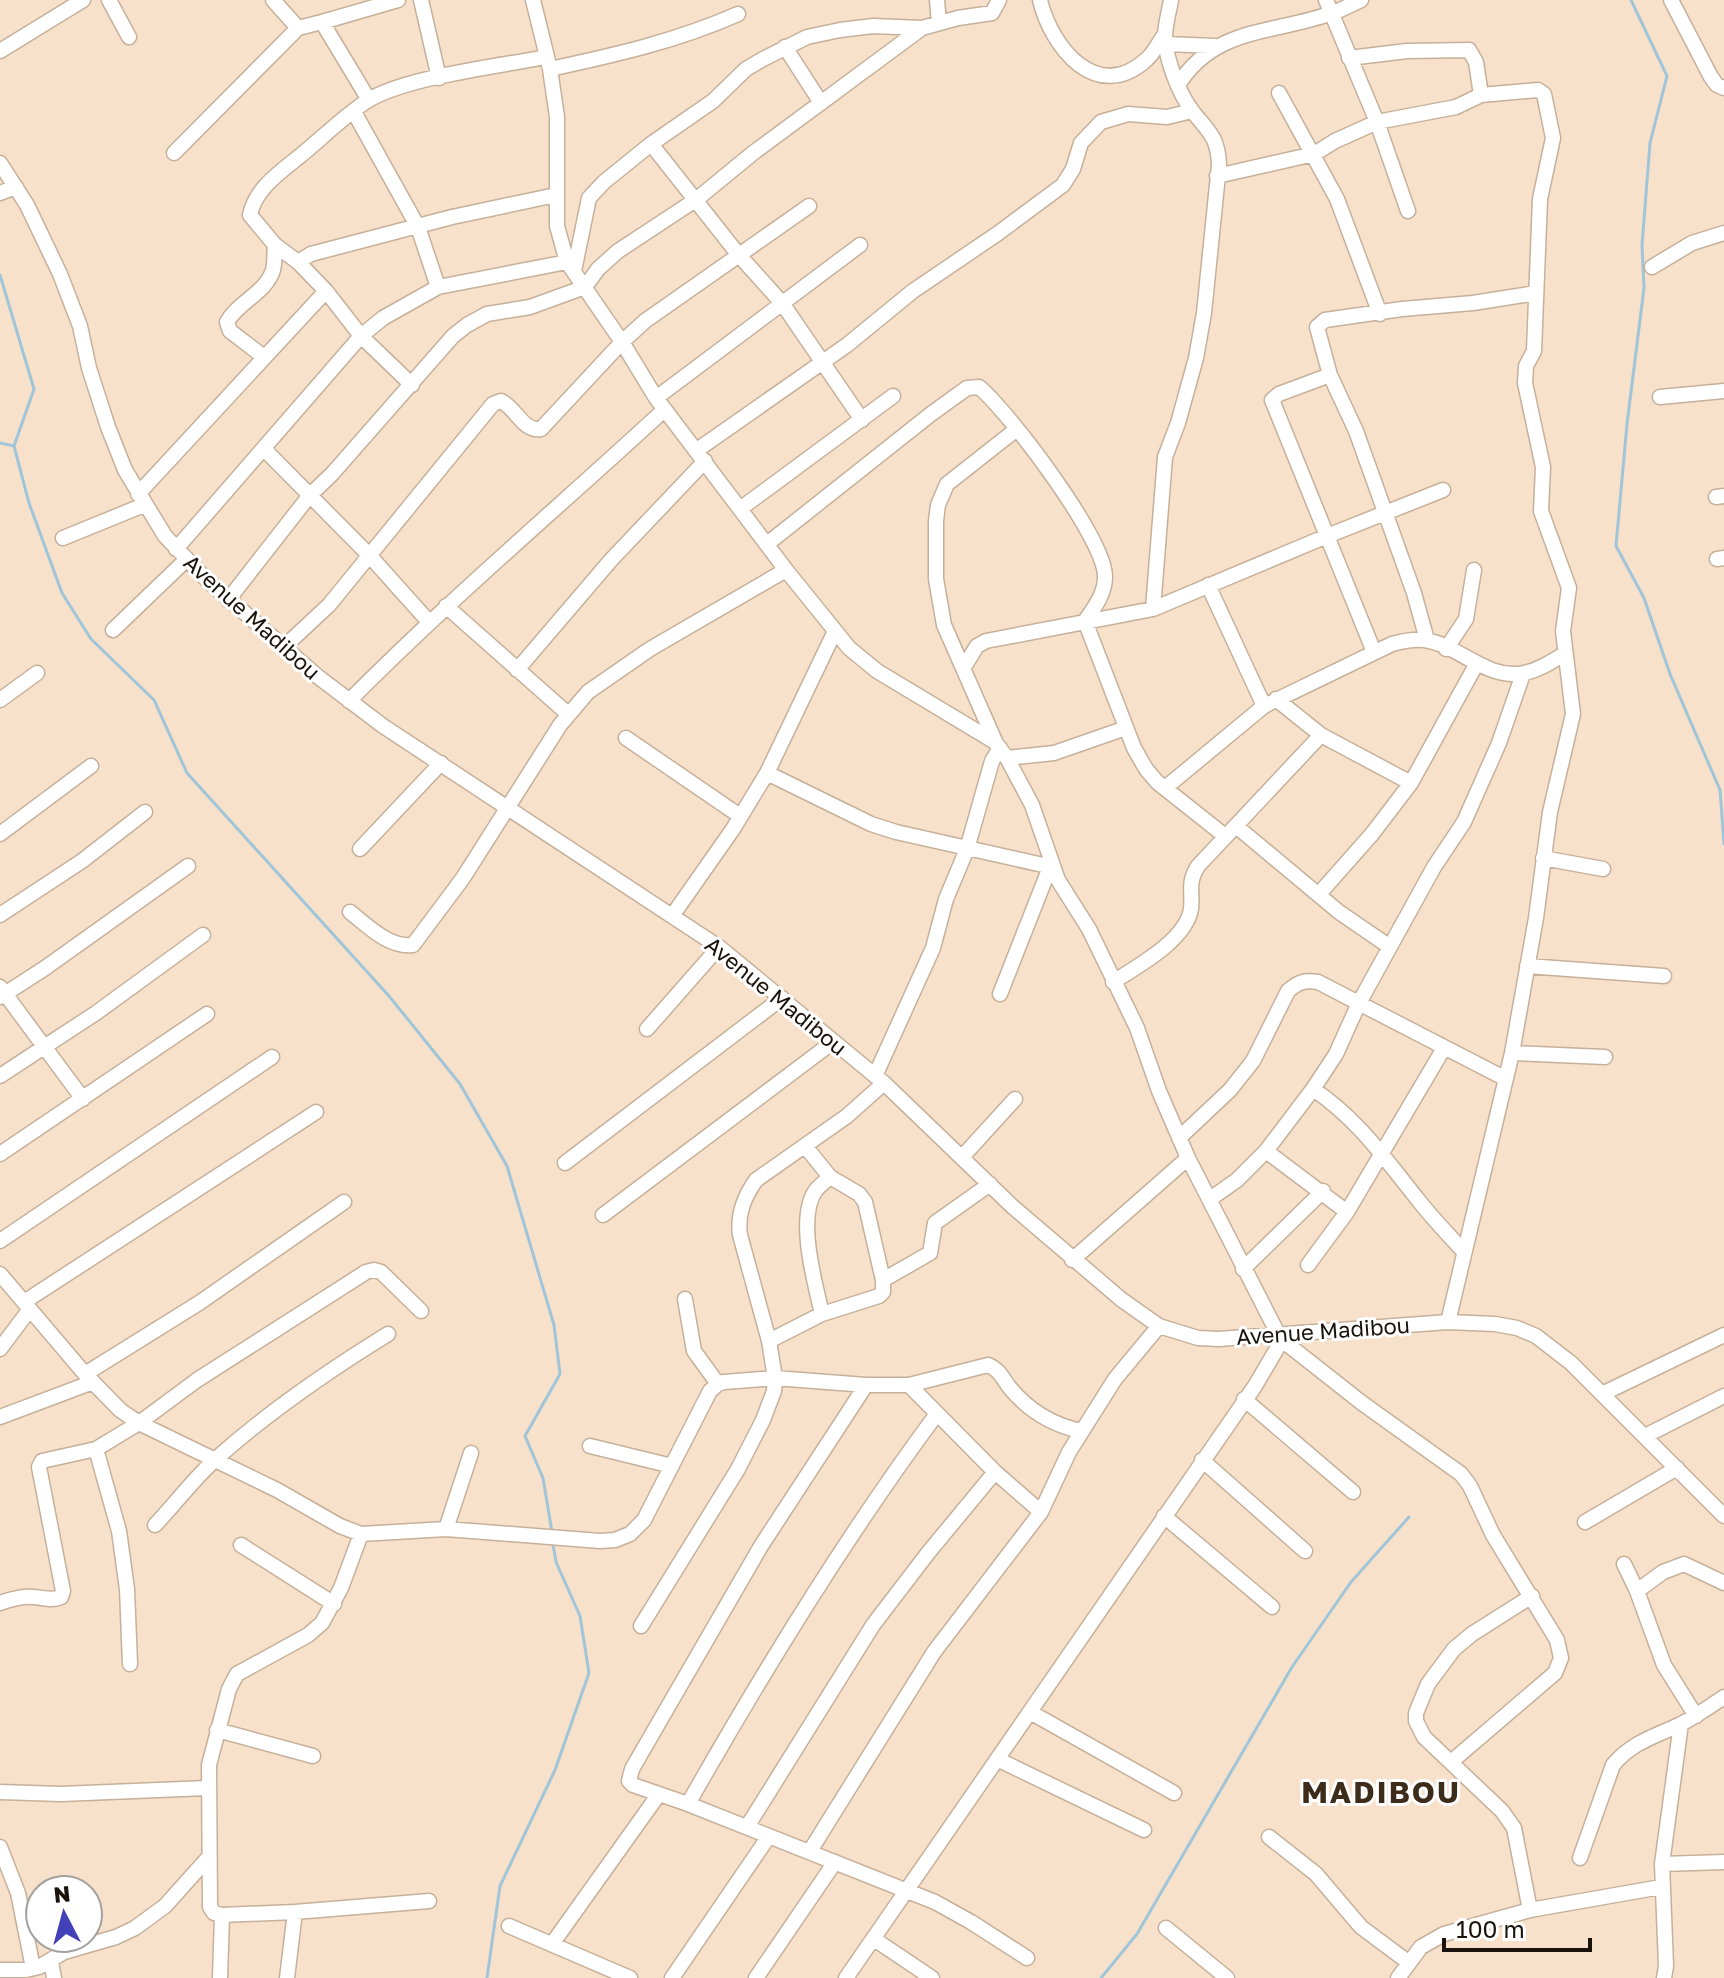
<svg xmlns="http://www.w3.org/2000/svg" width="1724" height="1978" viewBox="0 0 1724 1978" font-family="'Golos Text',sans-serif">
<rect width="100%" height="100%" fill="#f7e1ca"/>
<g fill="none" stroke-linecap="round" stroke-linejoin="round">
<path stroke="#a0c5d8" stroke-width="3" d="M1631,0L1667,76L1650,143L1642,245L1644,288L1627,424L1616,546L1644,598L1670,674L1720,790L1724,844
M0,275L34,389L14,446L29,503L62,593L91,639L154,700L187,773L389,996L460,1084L507,1166L554,1325L560,1374L525,1436L543,1478L552,1532
M0,443L14,446
M487,1978L500,1886L555,1770L589,1673L580,1616L556,1562L553,1544
M1101,1978L1137,1934L1292,1667L1351,1582L1409,1517"/>
<defs>
<path id="minor" d="M109,0L129,37
M273,0L298,28L322,22L369,100
M421,0L439,78
M533,0L550,69L557,117V226L567,262L622,342L656,398L786,570L849,648L877,671L995,742L1007,758L1032,805L1058,880L1089,929L1137,1028L1159,1091L1188,1158L1277,1332L1282,1340L1362,1403L1461,1474L1470,1486L1493,1535L1557,1640L1561,1658L1555,1673L1451,1762
M937,0L939,23
M1040,0C1051,47 1097,105 1147,59C1154,53 1159,42 1165,34
M1326,0L1377,122L1408,211
M1671,0L1711,77L1717,85L1724,88
M322,22L398,0
M1166,44L1215,46
M785,47L821,103
M0,51L83,0
M1349,58L1407,51L1469,50L1476,62L1481,95
M550,69C615,55 677,41 738,14
M1178,85C1215,26 1275,34 1332,13C1342,10 1352,4 1361,0
M1279,93L1337,199L1380,314
M354,112L418,227L438,287
M651,144L738,254L782,303L862,420
M174,153L298,28
M0,163L27,205L60,274L80,326L89,368L108,427L125,470L165,536L206,579L317,676L383,726L719,947L884,1083L1013,1207L1122,1300L1159,1326L1198,1338L1219,1339L1448,1322L1495,1324L1517,1328L1536,1336L1571,1363L1724,1516
M1217,176L1314,154L1335,141L1377,122L1456,107L1481,95L1538,90L1544,94L1553,138L1540,199L1534,351L1526,366L1525,383L1543,467L1541,511L1569,588L1563,631L1573,714L1550,812L1536,918L1512,1053L1448,1322
M0,193L16,187
M298,262L311,254L452,217L556,195
M1652,267L1692,243L1724,233
M574,271L589,198L604,182L651,144L713,101L746,69L763,59L807,37L840,30L873,26L922,28L958,18L992,13L999,0
M264,357L230,331L227,322C238,302 266,293 273,270C275,263 274,253 275,245
M1330,375L1279,394L1272,400L1374,652
M412,385L361,336L326,291L298,262L275,245L250,215C255,189 280,172 300,156C322,138 344,116 367,101C405,77 500,66 546,57
M1660,397L1724,391
M656,398L860,245
M264,449L369,555L429,622
M697,450L847,345L913,291L997,234L1063,185L1073,169L1081,143L1101,122L1128,114L1167,117L1192,111
M138,494L326,291
M1716,497L1724,496
M740,509L893,396
M63,538L144,505
M767,544L931,414L967,388L979,387C1009,412 1106,540 1105,577C1105,594 1094,608 1085,621L1134,748L1146,769L1157,782L1225,836
M176,549L361,336L383,318L438,287L567,262
M1717,559L1724,558
M1208,585L1264,706
M228,600L310,495L332,474L453,336L467,325L487,314L530,307L585,287L598,269L618,251L697,199L753,153L922,28
M446,606L568,714
M1153,609L1165,457L1178,423L1196,358L1204,313L1219,165C1218,137 1209,132 1193,112C1179,94 1166,60 1165,37C1165,25 1169,12 1171,0
M113,630L186,560
M1427,640L1414,593L1356,431L1330,375L1317,327L1325,320L1402,309L1473,303L1536,293
M284,647L329,605L493,404L501,401C516,408 523,432 541,429L622,342L645,321L809,206
M1446,649L1466,619L1474,570
M964,667L977,646L986,641L1153,609L1327,536L1443,490
M517,670L611,560L705,461
M1276,699L1321,735L1411,783
M0,700L37,673
M349,701C450,599 559,507 664,410
M626,738L740,816
M995,741L944,625L936,579V521L938,505L947,484L1017,429
M1007,758L1054,753L1126,728
M767,773L871,824L896,832L1052,867
M1165,788L1264,706L1392,644C1403,641 1413,639 1424,640C1458,644 1487,681 1524,673C1539,670 1551,662 1564,654
M1236,826L1339,912L1390,947
M0,834L91,766
M360,849L441,763
M1543,858L1603,869
M1319,894L1372,834L1411,783L1477,663
M350,912C368,926 389,948 413,945L463,878L560,725L588,692L650,649L786,570
M0,915L82,861L145,812
M672,916L733,829L767,773L835,631
M1527,966L1664,976
M1113,982C1138,966 1186,940 1191,909C1193,890 1187,884 1198,866L1321,735
M0,987L83,1099
M1000,994L1050,867
M0,997L45,968L188,866
M647,1029L719,947
M1512,1053L1605,1057
M0,1076L96,1013L203,935
M875,1076L933,948L946,899L967,849L992,761L1000,748
M1313,1089C1359,1120 1385,1159 1419,1201C1433,1219 1449,1235 1464,1252
M1179,1138L1230,1090L1253,1061L1288,991C1298,982 1304,980 1318,982L1506,1079
M1266,1151L1347,1212
M0,1154L207,1014
M963,1156L1015,1099
M565,1163L782,998
M1210,1199L1237,1180L1266,1151L1313,1089L1336,1054L1359,1003L1434,867L1464,822L1499,743L1523,674
M603,1215L833,1042
M0,1241L272,1057
M1072,1260L1188,1158
M1308,1265L1347,1212L1444,1048
M1243,1269L1323,1191
M0,1274L85,1374L120,1410L139,1423L277,1490L340,1526L361,1534L446,1529L600,1541L615,1540L630,1534L644,1520L710,1391L718,1384L724,1382L775,1378L866,1385H909L988,1365C999,1369 1003,1379 1010,1388C1029,1411 1052,1425 1081,1431
M883,1280L930,1253L935,1223L990,1184
M685,1299L694,1351L718,1384
M24,1302L316,1112
M822,1314C815,1283 796,1217 816,1190C820,1185 826,1181 830,1177
M769,1341L822,1314L879,1296L883,1292V1280L865,1202L859,1194L830,1177L805,1146
M0,1349L30,1309
M85,1374L199,1303L344,1202
M866,1385L761,1546L632,1769L629,1781L633,1785L688,1804L935,1902L971,1922L1027,1958
M909,1385L995,1472L1041,1512
M1602,1394L1724,1335
M1244,1399L1353,1492
M0,1417L93,1382
M1645,1436L1724,1396
M590,1446L672,1466
M96,1449L119,1531L127,1589L130,1664
M1202,1460L1305,1551
M1164,1516L1272,1607
M1585,1522L1677,1468
M155,1525C176,1503 195,1477 218,1457C271,1410 328,1371 388,1334
M446,1529L471,1453
M361,1534L341,1588L322,1623L308,1635L237,1674L229,1689L209,1765L210,1907L214,1913L222,1915L295,1912L429,1901
M241,1545L334,1604
M1624,1564L1637,1591L1664,1665L1696,1716
M1637,1591L1663,1572L1684,1564L1724,1583
M0,1603C11,1599 22,1596 34,1597C45,1598 52,1601 61,1597L63,1591L39,1467L42,1461L96,1449L139,1423L197,1380L366,1272L374,1270L381,1272L421,1311
M641,1626L738,1469L763,1420L774,1391L775,1378L769,1341L740,1235C737,1214 744,1197 756,1180L847,1116L884,1083
M1030,1712L1174,1793
M217,1730L313,1756
M997,1759L1144,1830
M0,1792L61,1794L207,1788
M688,1804C764,1670 844,1539 936,1415
M747,1827L873,1625L928,1553L995,1472
M1269,1837L1316,1874L1361,1927L1408,1962
M0,1847L18,1893L33,1968
M810,1851L934,1652L1041,1512L1069,1452L1115,1379L1159,1326
M1580,1858L1613,1765C1631,1743 1655,1736 1679,1725C1695,1717 1709,1707 1724,1697
M1662,1864L1724,1862
M1530,1910L1514,1828L1502,1811L1424,1737L1416,1721V1713L1428,1684L1454,1649L1472,1634L1532,1596
M509,1926L630,1978
M1166,1928L1227,1978
M874,1939L932,1978
M552,1944L659,1794
M51,1962L54,1978
M0,1970H26L39,1967L64,1952L116,1937L135,1928L165,1906L208,1858
M220,1978L222,1915
M287,1978L295,1912
M672,1978L769,1836
M756,1978L835,1862
M846,1978L1255,1386L1282,1340
M1398,1978L1421,1947L1444,1934L1530,1910L1661,1887
M1664,1978L1666,1966L1662,1864L1681,1724"/>
</defs>
<use href="#minor" stroke="#c6b09a" stroke-width="17"/>
<use href="#minor" stroke="#fff" stroke-width="14"/>
</g>
<g text-anchor="middle" stroke-width="6" stroke-linejoin="round" paint-order="stroke">
<g font-size="22" fill="#1a130b" stroke="#fff">
<text transform="translate(252 617) rotate(42)" y="8">Avenue Madibou</text>
<text transform="translate(776 996) rotate(39)" y="8">Avenue Madibou</text>
<text transform="translate(1323 1331) rotate(-4)" y="8">Avenue Madibou</text>
</g>
<g font-size="30" font-weight="bold" letter-spacing="2" fill="#3d2c19" stroke="#fff">
<text x="1381" y="1803">MADIBOU</text>
</g>
</g>
<g transform="translate(64 1914) rotate(354)"><circle r="38" fill="#ffffff" stroke="#a3a19d" stroke-width="2"/>
<path d="M0-6L14 30L0 20L-14 30Z" fill="#4341b7"/>
<text y="-12" font-size="22" font-weight="bold" text-anchor="middle" fill="#1a130b">N</text>
</g>
<path d="M1444 1938v12h146v-12" fill="none" stroke="#1a130b" stroke-width="4"/>
<text x="1456" y="1938" font-size="24" fill="#1a130b" stroke="#ffffff" stroke-width="6" paint-order="stroke">100 m</text>
</svg>
